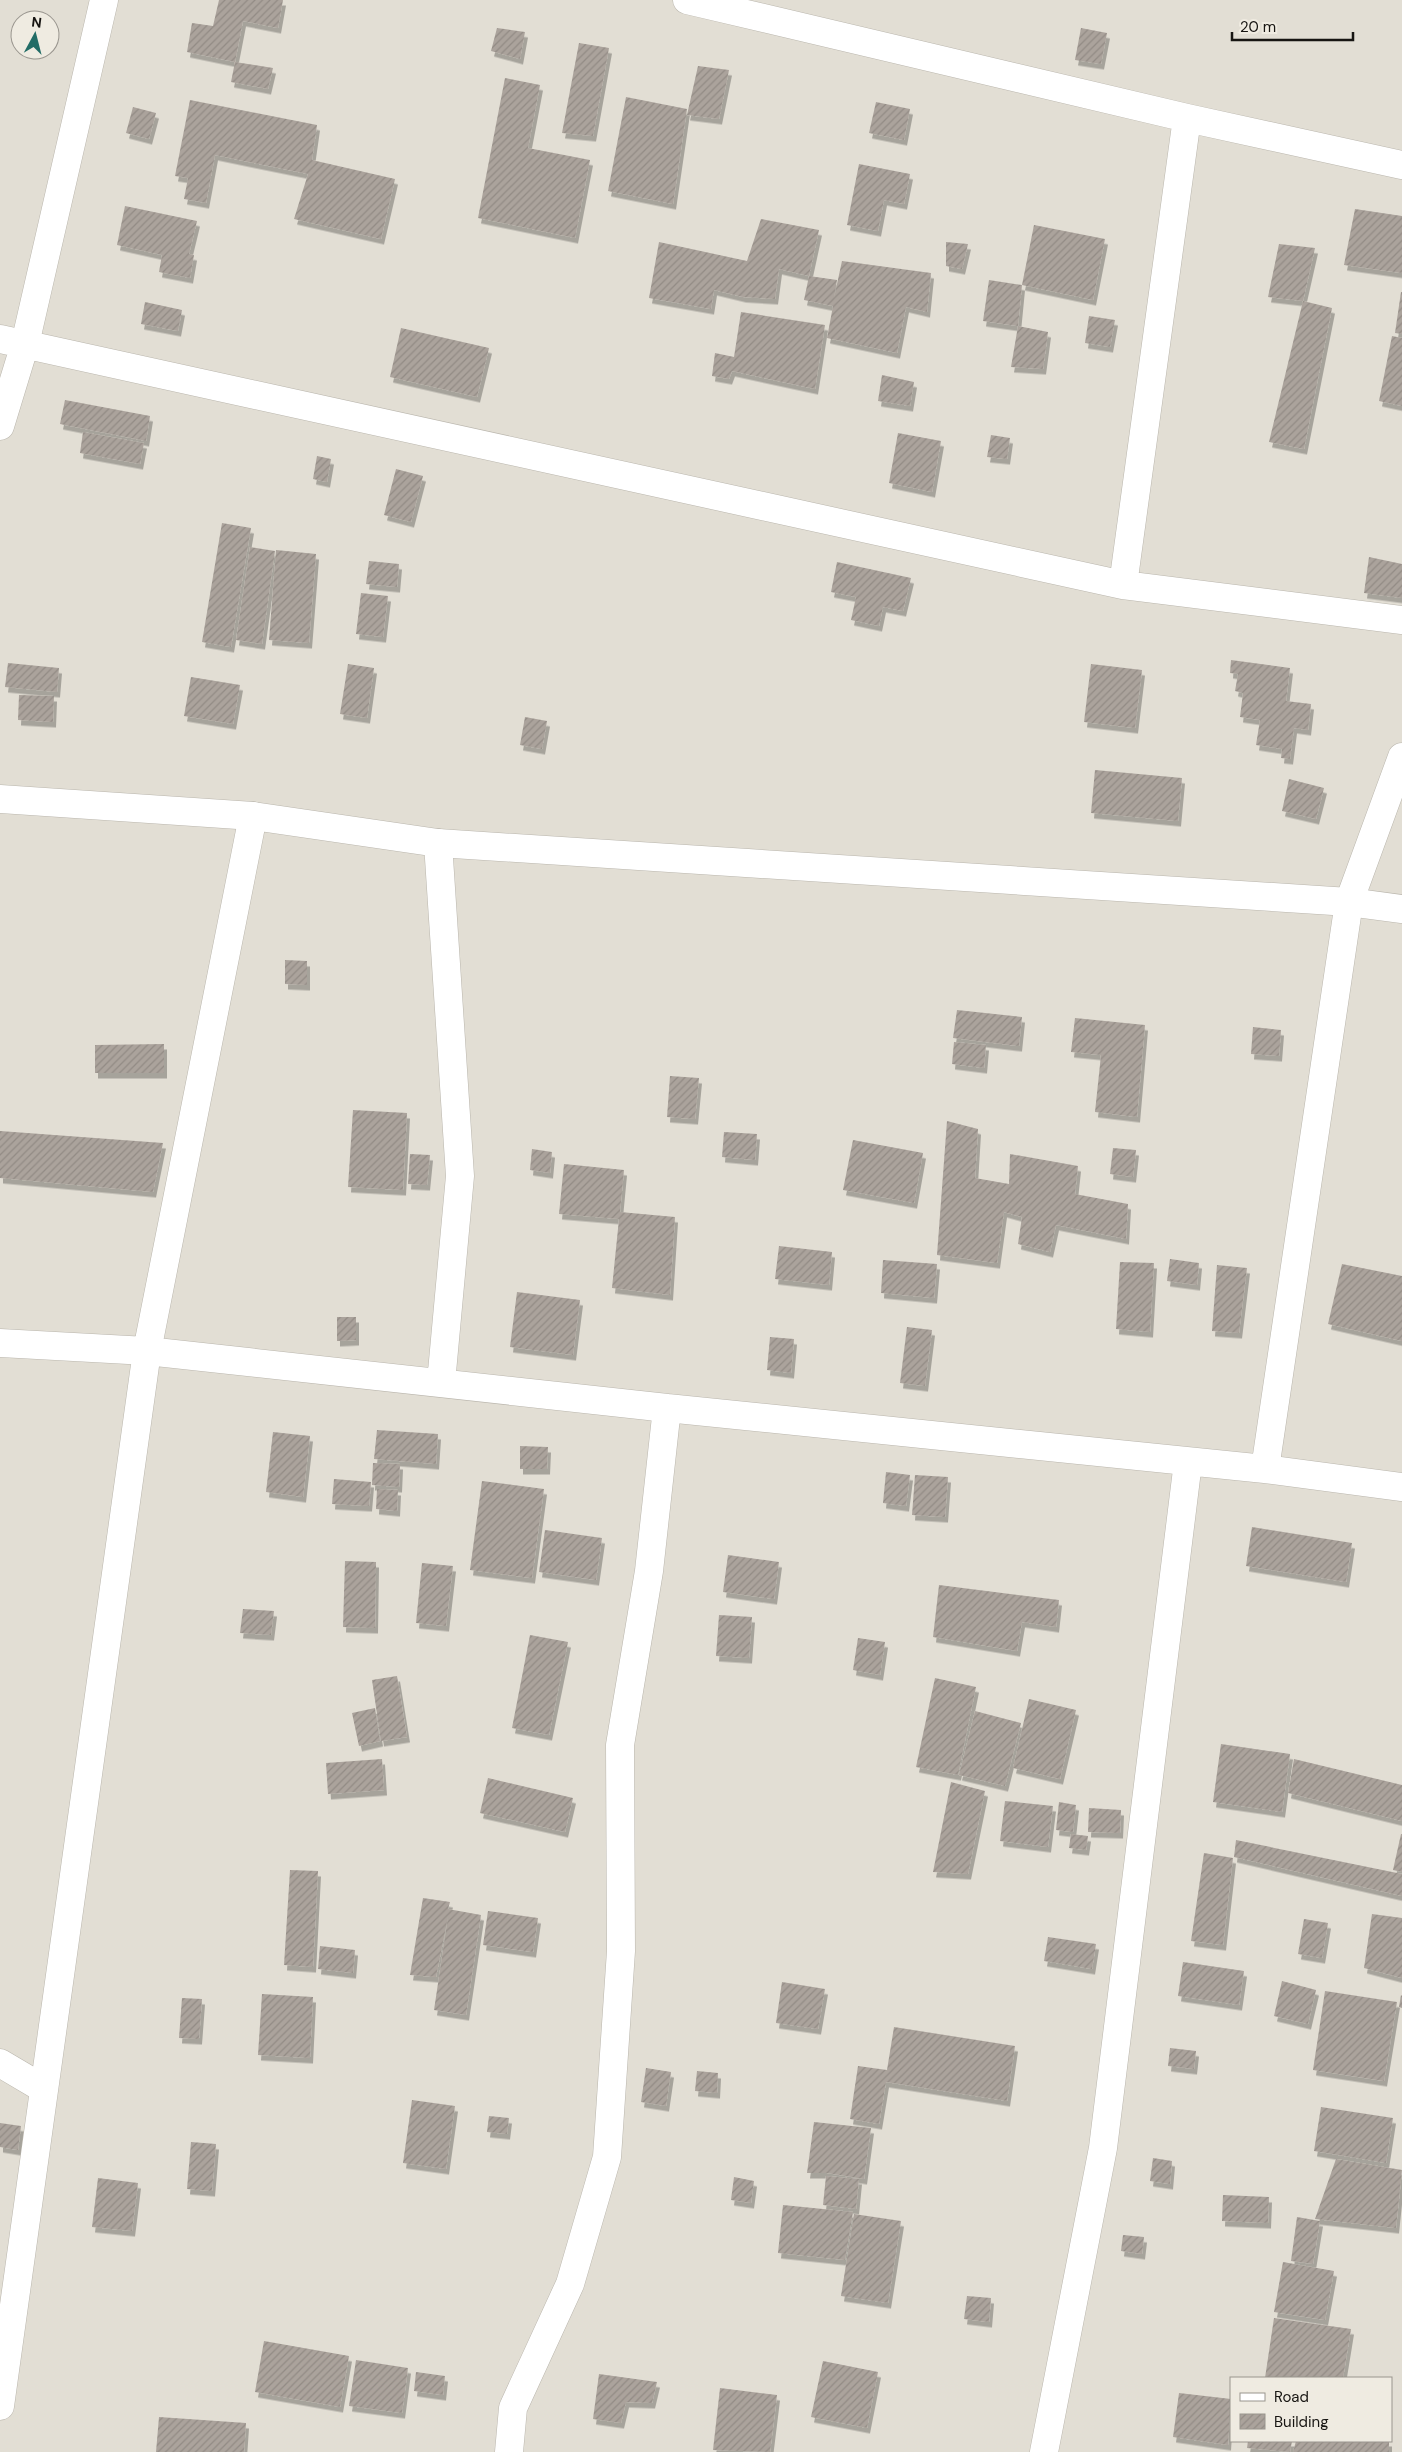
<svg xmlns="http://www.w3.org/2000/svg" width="1402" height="2452" viewBox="0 0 1402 2452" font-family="'DM Sans',sans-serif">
<defs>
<pattern id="building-hatch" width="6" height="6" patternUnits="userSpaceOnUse" patternTransform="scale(1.25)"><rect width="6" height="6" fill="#aba39c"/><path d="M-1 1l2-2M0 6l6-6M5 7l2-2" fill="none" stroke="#928b85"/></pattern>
<filter id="shadow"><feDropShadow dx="3" dy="5.5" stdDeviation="0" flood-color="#0004"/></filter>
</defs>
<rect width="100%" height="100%" fill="#e2ded4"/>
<path fill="url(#building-hatch)" filter="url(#shadow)" d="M219,0H283L278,28L243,21L235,62L187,52L192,23L213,26Z
M497,28L525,32L520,59L491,51Z
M1081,28L1107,33L1101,64L1075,60Z
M579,43L609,48L593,136L562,133Z
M235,62L273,68L268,89L231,82Z
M698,66L729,70L719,119L687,115Z
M505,78L540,85L528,148L590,160L575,238L478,218Z
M626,97L687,109L673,204L608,191Z
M190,100L317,125L312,160L395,179L381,239L294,219L308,174L215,155L206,203L184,199L188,178L175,176Z
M876,102L910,109L904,140L869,133Z
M133,107L156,113L149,139L126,133Z
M859,164L910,174L904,204L884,200L878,231L847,225Z
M125,206L197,221L189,254L194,255L190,278L159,272L162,255L117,245Z
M1355,209L1402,216V273L1344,265Z
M761,219L819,230L809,276L779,269L775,299L743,297L714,290L711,309L649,298L659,242L747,261Z
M1034,225L1105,239L1093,300L1022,285Z
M946,242L968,244L962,269L946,266Z
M1279,244L1315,248L1303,301L1268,297Z
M842,261L931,273L927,312L906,307L897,353L827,338L833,306L804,300L809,276L837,280L834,298Z
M989,280L1022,285L1018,326L983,321Z
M1401,292H1402V334L1395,333Z
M1303,301L1332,308L1304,449L1269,442Z
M145,302L182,310L178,331L141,324Z
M741,312L825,325L815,389L732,371L729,379L712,376L715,353L734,357Z
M1089,316L1115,320L1110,347L1085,343Z
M1018,326L1048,332L1043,369L1011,367Z
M401,328L489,348L477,397L390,377Z
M1392,336L1402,338V406L1379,401Z
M882,375L914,382L910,406L878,401Z
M65,400L150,416L146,441L60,424Z
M83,432L144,443L140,464L80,453Z
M898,433L941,441L932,492L889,483Z
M991,435L1010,438L1007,459L987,457Z
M317,456L331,459L327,482L313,479Z
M396,469L423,476L411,522L384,515Z
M222,523L251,528L231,647L202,642Z
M250,547L275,551L262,644L236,640Z
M276,550L316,554L309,643L269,640Z
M1369,557L1402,564V598L1364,593Z
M369,561L399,564L397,587L366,584Z
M837,562L911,578L903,611L883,607L879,626L851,620L856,597L831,592Z
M361,593L388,596L383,637L356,634Z
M1231,660L1290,668L1286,701L1311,704L1308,730L1294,728L1290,759L1281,758L1282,749L1256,745L1260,720L1240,717L1243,693L1235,691L1238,674L1230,673Z
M8,663L59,668L57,692L5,687Z
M348,664L374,668L367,718L340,714Z
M1091,664L1142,670L1135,728L1084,722Z
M191,677L240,685L233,724L184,716Z
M19,695L54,696L53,722L18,720Z
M525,717L547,721L542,749L520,745Z
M1095,770L1182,778L1178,821L1091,813Z
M1289,779L1324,788L1316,819L1282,811Z
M285,960L307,961V985L285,984Z
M957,1010L1022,1017L1019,1046L953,1038Z
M1075,1018L1145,1025L1137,1117L1095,1112L1101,1055L1071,1052Z
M1253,1027L1281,1030L1279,1056L1251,1054Z
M954,1042L986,1045L984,1068L952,1064Z
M164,1044V1073H95V1045Z
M670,1076L699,1078L695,1119L667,1117Z
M353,1110L407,1113L403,1190L348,1187Z
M947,1121L978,1129L975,1178L1009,1184L1010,1154L1078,1166L1075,1194L1128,1204L1126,1239L1056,1225L1050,1252L1018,1244L1022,1217L1004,1212L997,1263L937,1255Z
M0,1131L163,1143L153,1192L0,1178Z
M724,1132L757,1134L755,1160L722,1157Z
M853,1140L923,1153L914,1203L843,1190Z
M1113,1148L1136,1150L1133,1177L1110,1174Z
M532,1149L552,1152L550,1173L530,1170Z
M410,1154L430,1155L427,1185L408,1184Z
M564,1164L624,1170L620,1212L675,1217L670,1295L612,1288L619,1219L559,1214Z
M779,1246L832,1252L829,1285L775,1279Z
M1170,1259L1199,1263L1197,1285L1167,1281Z
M883,1260L937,1264L934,1298L881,1293Z
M1120,1262L1154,1263L1150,1332L1116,1329Z
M1342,1264L1402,1276V1341L1328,1324Z
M1217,1265L1247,1268L1239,1333L1212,1331Z
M517,1292L580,1300L573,1355L510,1347Z
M337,1317H356V1340L337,1341Z
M907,1327L932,1330L925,1386L900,1383Z
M770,1337L794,1339L791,1373L767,1370Z
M377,1430L438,1434L436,1464L374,1459Z
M273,1432L310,1436L303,1497L266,1492Z
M520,1446L548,1447L547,1469H520Z
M373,1463L400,1464L399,1487L372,1485Z
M886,1472L910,1475L906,1506L883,1503Z
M915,1475L948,1477L945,1517L912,1515Z
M334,1479L371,1482L369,1506L332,1504Z
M482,1481L544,1489L532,1578L470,1570Z
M377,1489L398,1490L397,1511L376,1509Z
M1252,1527L1352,1543L1346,1582L1246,1566Z
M545,1530L602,1538L596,1580L539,1572Z
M728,1555L779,1562L774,1599L723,1592Z
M345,1561L376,1562L375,1628L343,1627Z
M422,1563L453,1566L446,1626L416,1623Z
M939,1585L1059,1600L1056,1627L1022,1622L1017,1651L933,1637Z
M243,1609L274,1611L271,1635L240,1633Z
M719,1615L752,1617L749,1658L716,1656Z
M530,1635L568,1642L549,1735L512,1728Z
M858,1638L885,1642L880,1675L853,1670Z
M397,1676L407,1737L381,1741L372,1680Z
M935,1678L976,1687L958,1775L916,1767Z
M1029,1699L1076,1710L1060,1779L1013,1768Z
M375,1708L380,1741L359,1746L352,1713Z
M975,1711L1021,1723L1005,1786L959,1775Z
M1221,1744L1290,1754L1282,1812L1213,1802Z
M382,1759L384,1790L328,1794L326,1763Z
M1294,1759L1402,1785V1821L1288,1793Z
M488,1778L573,1798L565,1832L480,1813Z
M951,1782L985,1791L968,1874L933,1872Z
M1005,1801L1053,1806L1048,1847L1000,1841Z
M1059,1802L1076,1805L1073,1832L1056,1830Z
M1089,1808L1121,1810L1120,1833L1088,1832Z
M1071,1834L1088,1836L1086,1850L1069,1848Z
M1401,1834H1402V1872L1393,1870Z
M1236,1840L1402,1874V1896L1234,1857Z
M1204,1853L1233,1858L1223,1945L1191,1941Z
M290,1870L318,1871L313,1967L284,1965Z
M423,1898L450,1902L448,1909L481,1915L466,2015L434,2010L448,1917L436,1977L410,1975Z
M488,1911L538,1918L533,1952L483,1945Z
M1372,1914L1402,1918V1978L1364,1968Z
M1304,1919L1328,1923L1322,1958L1298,1954Z
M1048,1937L1096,1944L1092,1969L1044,1961Z
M320,1946L355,1950L353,1973L318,1969Z
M1183,1962L1244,1971L1239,2005L1178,1996Z
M1282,1981L1316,1990L1308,2024L1274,2016Z
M782,1982L825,1989L818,2029L776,2023Z
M1325,1991L1397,2002L1384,2081L1313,2070Z
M262,1994L313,1997L310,2058L258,2055Z
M1401,1995L1402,1996V2008L1399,2007Z
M182,1998L202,1999L199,2039L179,2038Z
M894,2027L1015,2046L1007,2101L886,2082L879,2124L850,2119L858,2066L887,2070Z
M1170,2048L1196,2051L1194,2069L1168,2066Z
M646,2068L671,2072L666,2106L641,2102Z
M697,2071L718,2073L717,2093L695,2091Z
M412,2100L455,2106L446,2169L403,2163Z
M1321,2107L1393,2118L1386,2163L1314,2151Z
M489,2116L509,2118L507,2134L487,2132Z
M814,2122L871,2128L864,2179L827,2173H807Z
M0,2123L21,2126L18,2150L0,2147Z
M191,2142L216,2144L212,2191L187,2189Z
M1153,2158L1172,2161L1170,2184L1150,2181Z
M1336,2159L1402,2170L1396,2228L1315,2219Z
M826,2176L859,2179L856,2209L823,2205Z
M734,2177L754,2181L751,2203L731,2200Z
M98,2178L138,2183L132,2231L92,2227Z
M1223,2195L1269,2197L1268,2223L1222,2221Z
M783,2205L853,2212L845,2260L778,2253Z
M854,2214L901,2221L888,2303L841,2296Z
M1297,2217L1320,2221L1313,2264L1291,2261Z
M1123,2235L1144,2237L1142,2254L1121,2251Z
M1283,2262L1334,2271L1325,2320L1274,2312Z
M967,2296L991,2298L989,2322L964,2319Z
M1274,2318L1351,2329L1343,2378H1265Z
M264,2341L349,2356L340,2407L255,2392Z
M356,2360L408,2368L402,2413L349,2406Z
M823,2361L878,2372L867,2428L811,2417Z
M416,2372L445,2376L443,2395L414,2391Z
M599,2374L657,2382L652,2403L626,2402L621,2423L593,2419Z
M720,2388L777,2395L770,2452L713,2450Z
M1179,2393L1231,2399L1228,2445L1173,2437Z
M159,2417L246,2423L244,2452H156Z
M1248,2441H1292L1290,2452L1247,2448Z
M1296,2441H1389V2452H1293Z"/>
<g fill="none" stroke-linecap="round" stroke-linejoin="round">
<defs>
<path id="minor" d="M687,0L1187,118L1402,165
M0,339L1123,585L1402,620
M0,426L25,344L104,0
M1123,585L1187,118
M438,843L460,1176L441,1383
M0,1343L147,1351L667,1408L1265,1469L1402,1487
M1265,1469L1349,902L1402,757
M0,2063L44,2089
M0,2406L147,1351L253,816
M509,2452L513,2408L570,2284L607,2157L621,1951L620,1745L649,1571L667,1408
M1044,2452L1103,2148L1188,1462"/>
<path id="tertiary" d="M0,799L253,816L438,843L1349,902L1402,909"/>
</defs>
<use href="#minor" stroke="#bab6ad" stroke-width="29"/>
<use href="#tertiary" stroke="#bab6ad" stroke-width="29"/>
<use href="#minor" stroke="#fff" stroke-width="28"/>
<use href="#tertiary" stroke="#fff" stroke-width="28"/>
</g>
<rect x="1230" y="2377" width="162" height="65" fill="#efebe1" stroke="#99958e"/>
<rect x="1240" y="2393" width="25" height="8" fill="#ffffff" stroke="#99958e"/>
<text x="1274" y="2402" font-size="15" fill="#171512">Road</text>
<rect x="1240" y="2414" width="25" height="15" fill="url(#building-hatch)" stroke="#99958e"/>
<text x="1274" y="2427" font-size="15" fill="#171512">Building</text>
<g transform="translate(35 35) rotate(7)"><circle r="24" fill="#efebe1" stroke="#99958e"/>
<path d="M0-4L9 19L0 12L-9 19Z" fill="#226c66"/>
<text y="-8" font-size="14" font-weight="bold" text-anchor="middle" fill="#171512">N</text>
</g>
<path d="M1232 32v8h121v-8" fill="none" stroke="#171512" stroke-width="2.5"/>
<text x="1240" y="32" font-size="15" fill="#171512" stroke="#efebe1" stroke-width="4" paint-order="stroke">20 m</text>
</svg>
